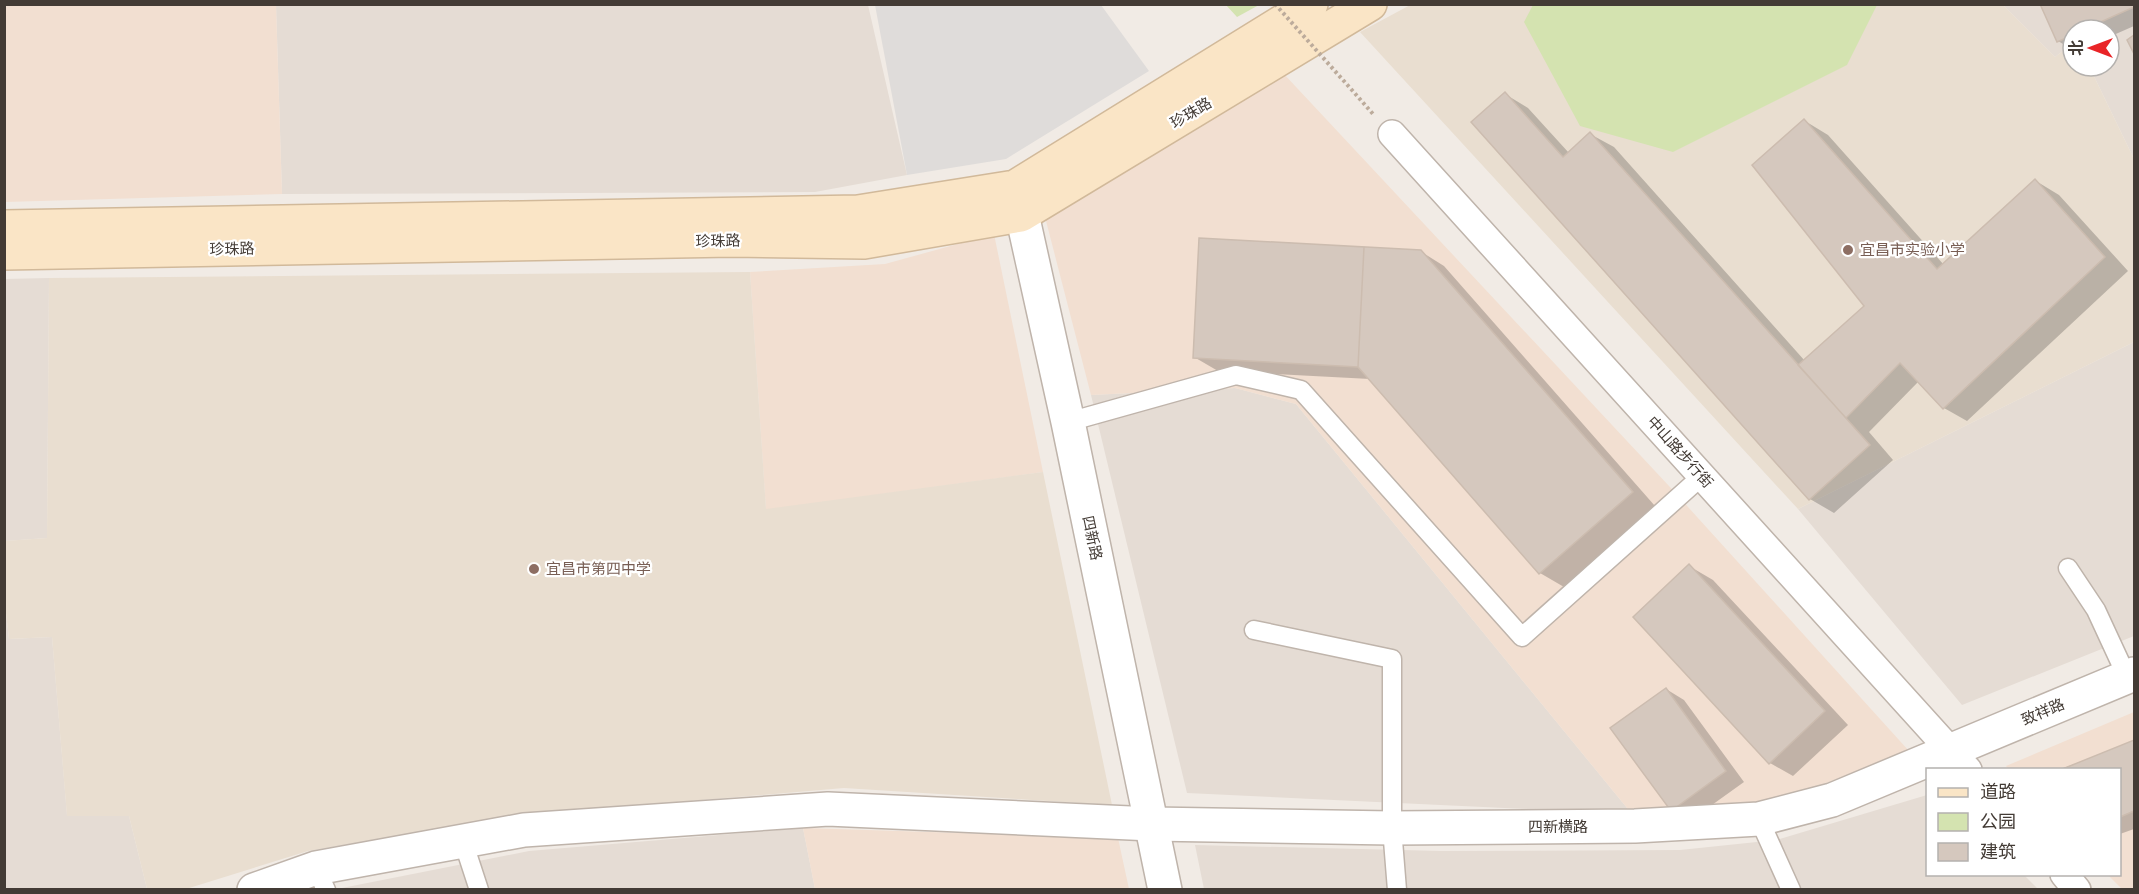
<svg xmlns="http://www.w3.org/2000/svg" width="2139" height="894" viewBox="0 0 2139 894" font-family="Inter,'Noto Sans SC',sans-serif">
<rect width="100%" height="100%" fill="#f1ebe5"/>
<path fill="#e5dcd4" d="M276,5H868L907,175L815,192L282,194Z
M2003,5H2134V159L2089,66H2109V30H2073V43L2055,57Z
M49,278L47,538L5,541L4,279Z
M2134,342V636L1962,705L1798,509Z
M1235,388L1296,404L1632,814L1187,793L1091,395Z
M4,596L9,639L52,637L67,815L129,816L147,889H5Z
M1927,795L1928,874L2024,875L2038,889H1204L1195,845L1441,851L1680,850L1776,840Z
M803,828L815,889L342,888L529,851Z"/>
<path fill="#f2dfd1" d="M4,5H276L282,194L5,202Z
M1283,73L1669,486L1909,751L1759,809L1632,814L1296,404L1235,388L1091,395L1045,217Z
M994,234L1043,472L766,510L750,272L885,264Z
M2134,712V889H2122L2108,875L2120,874V770H2009L2006,766Z
M803,828L1118,838L1129,889H815Z"/>
<path fill="#e9ded0" d="M1412,4L2003,5L2055,57L2073,43V66H2089L2134,159V342L1798,509L1360,32Z
M750,272L766,509L1043,472L1112,805L844,788L513,816L308,851L186,889H147L129,816H67L52,637L9,639L4,596V541L47,538L49,278Z"/>
<path fill="#d4e3b0" d="M1226,5H1259L1237,17Z
M1533,5V4L1877,5L1847,65L1673,152L1580,126L1524,22Z"/>
<path fill="#dfdcda" d="M875,5H1101L1149,71L1006,159L907,175Z"/>
<path fill="#0003" d="M2042,4H2134V26L2109,37V30H2073V50L2058,41Z
M1505,94L1528,108L1569,153L1590,134L1614,147L1805,361L1866,306L1805,121L1828,135L1944,265L2036,181L2059,195L2128,271L1967,421L1944,408L1919,381L1869,432L1893,460L1834,513L1810,499L1474,122Z
M1420,251L1444,266L1655,506L1564,587L1540,573L1370,379L1218,371L1194,357Z
M1689,566L1713,580L1848,725L1793,776L1770,763Z
M1666,689L1684,700L1744,782L1691,820L1672,810Z
M2134,742V829L2120,834V770L2061,769Z"/>
<path fill="#d5c8be" stroke="#ccbcaf" stroke-width="1.5" d="M2040,4H2134V7L2083,30H2073V35L2057,42Z
M2134,35V54L2127,40Z
M1505,92L1563,157L1590,132L1870,445L1809,500L1471,122Z
M1804,119L1937,269L2035,179L2105,257L1943,409L1900,363L1846,418L1798,365L1864,306L1752,165Z
M1199,238L1421,250L1633,492L1539,574L1358,367L1193,358Z
M1199,238L1364,247L1358,367L1193,358Z
M1689,564L1825,711L1769,764L1633,617Z
M1666,688L1726,771L1671,811L1610,728Z
M2134,740V811L2120,817V770H2060Z"/>
<g fill="none" stroke-linecap="round" stroke-linejoin="round">
<defs>
<path id="service" d="M1068,422L1236,375L1301,390L1522,637L1702,476
M2068,568L2096,610L2127,677
M1254,630L1392,659V828L1397,890
M1759,819L1791,890
M463,841L479,890
M316,868L326,890"/>
<path id="pedestrian" d="M1392,134L1968,770
M2064,874L2077,890"/>
<path id="minor" d="M254,890L316,868L524,830L828,809L1152,824L1392,828L1635,826L1759,819L1832,800L2134,674"/>
<path id="tertiary" d="M1016,187L1068,422L1165,890"/>
<path id="secondary" d="M4,227L858,212L1015,187L1311,4
M4,253L732,240L864,242L1021,215L1370,4"/>
</defs>
<use href="#service" stroke="#bfb4ab" stroke-width="21"/>
<use href="#pedestrian" stroke="#bfb4ab" stroke-width="30"/>
<use href="#minor" stroke="#bfb4ab" stroke-width="36"/>
<use href="#tertiary" stroke="#bfb4ab" stroke-width="36"/>
<use href="#secondary" stroke="#d1b99a" stroke-width="36"/>
<path stroke="#bcab9b" stroke-width="4" stroke-dasharray="3 3" stroke-linecap="butt" d="M1351,89L1373,114"/>
<use href="#service" stroke="#fff" stroke-width="18"/>
<use href="#pedestrian" stroke="#fff" stroke-width="27"/>
<use href="#minor" stroke="#fff" stroke-width="33"/>
<use href="#tertiary" stroke="#fff" stroke-width="33"/>
<use href="#secondary" stroke="#fae5c6" stroke-width="33"/>
<path stroke="#bcab9b" stroke-width="4" stroke-dasharray="3 3" stroke-linecap="butt" d="M1275,4L1351,89"/>
</g>
<g fill="#8d6e63" stroke="#fff" stroke-width="2">
<circle cx="1848" cy="250" r="6"/>
<circle cx="534" cy="569" r="6"/>
</g>
<g text-anchor="middle" stroke-width="4.5" stroke-linejoin="round" paint-order="stroke">
<g font-size="15" fill="#433b35" stroke="#fff">
<text transform="translate(1191 113) rotate(-31)" y="5">珍珠路</text>
<text transform="translate(718 241) rotate(-1)" y="5">珍珠路</text>
<text transform="translate(232 249) rotate(-1)" y="5">珍珠路</text>
<text transform="translate(1680 452) rotate(48)" y="5">中山路步行街</text>
<text transform="translate(1092 538) rotate(78)" y="5">四新路</text>
<text transform="translate(2043 712) rotate(-23)" y="5">致祥路</text>
<text x="1558" y="832">四新横路</text>
</g>
<g font-size="15" fill="#785e54" stroke="#fff" text-anchor="start">
<text x="1860" y="255">宜昌市实验小学</text>
<text x="546" y="574">宜昌市第四中学</text>
</g>
</g>
<rect width="2139" height="894" fill="none" stroke="#433b35" stroke-width="12"/>
<rect x="1926" y="768" width="195" height="108" fill="#ffffff" stroke="#b4b1ae" stroke-width="1.5"/>
<rect x="1938" y="788" width="30" height="9" fill="#fae5c6" stroke="#b4b1ae" stroke-width="1.5"/>
<text x="1980" y="798" font-size="18" fill="#433b35">道路</text>
<rect x="1938" y="813" width="30" height="18" fill="#d4e3b0" stroke="#b4b1ae" stroke-width="1.5"/>
<text x="1980" y="828" font-size="18" fill="#433b35">公园</text>
<rect x="1938" y="843" width="30" height="18" fill="#d5c8be" stroke="#b4b1ae" stroke-width="1.5"/>
<text x="1980" y="858" font-size="18" fill="#433b35">建筑</text>
<g transform="translate(2091 48) rotate(270)"><circle r="28" fill="#ffffff" stroke="#b4b1ae" stroke-width="1.5"/>
<path d="M0-4.5L10 22L0 15L-10 22Z" fill="#e92427"/>
<text y="-9" font-size="16" font-weight="bold" text-anchor="middle" fill="#433b35">北</text>
</g>
</svg>
